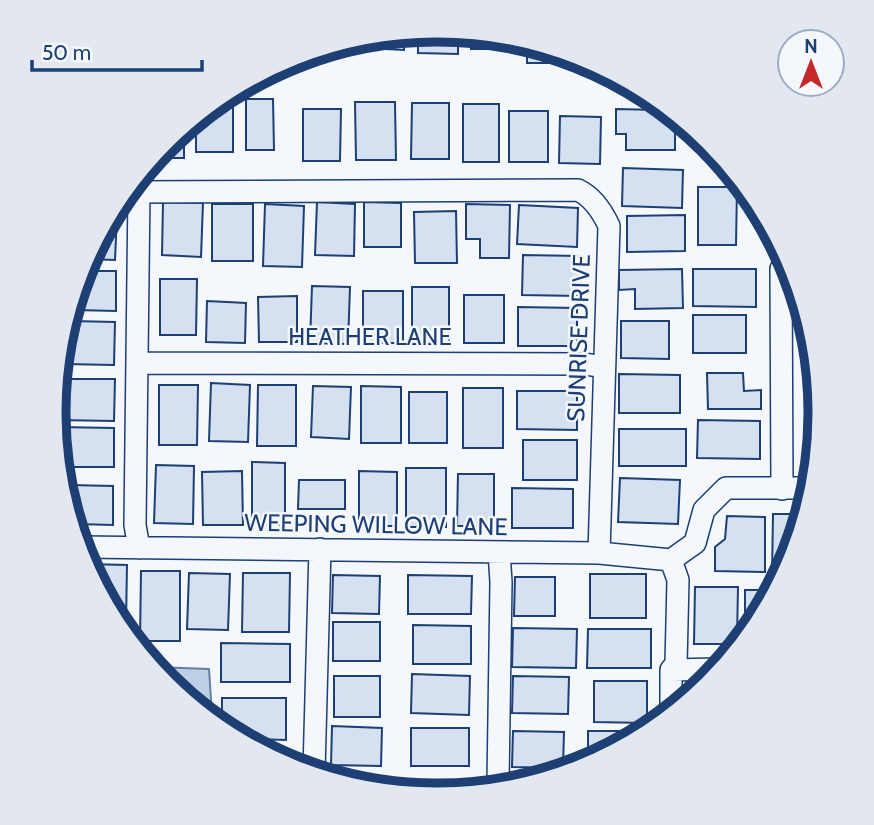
<svg xmlns="http://www.w3.org/2000/svg" width="874" height="825" viewBox="0 0 874 825" font-family="Cabin,sans-serif">
<rect width="100%" height="100%" fill="#f4f7fb"/>
<path fill="#bed0e5" stroke="#687fa3" stroke-width="2" d="M155,667L209,669L212,714L166,683Z"/>
<path fill="#d5e0f0" stroke="#1d3f73" stroke-width="2" d="M437,30L458,34V54L418,53V34Z
M405,36L404,50L366,48V44Z
M471,36L510,44V49H471Z
M527,48L569,56V63H527Z
M233,97V152H196V122Z
M246,99H273L274,150H246Z
M355,102H395L396,160H356Z
M412,103H449V159H411Z
M463,104H499V162H463Z
M303,109H341L340,161H303Z
M616,109L660,110L675,120V150H626V134H616Z
M509,111H548V162H509Z
M560,116L601,117L600,164L559,163Z
M184,130V158H156L167,142Z
M623,168L683,170L682,208L622,206Z
M698,187H737L736,245H698Z
M163,202L203,203L201,257L162,255Z
M317,202L355,204L354,256L315,255Z
M364,202L401,203V247H364Z
M212,204H253V261H212Z
M265,204L304,206L302,267L263,266Z
M466,204L510,205L509,258H480V239H466Z
M519,205L578,208L577,247L517,244Z
M456,211L457,263H415L414,212Z
M685,215V251L627,252V216Z
M117,216L115,260L88,259Z
M523,255L580,256L579,296L522,295Z
M682,269L683,308L635,309V289L619,290V270Z
M693,269H756V307L693,306Z
M83,271H116V311L75,310Z
M160,279H197L196,335H160Z
M312,286L350,287L348,344L310,343Z
M412,287H449V344H412Z
M363,291H403V343H363Z
M464,295H504V343H464Z
M297,296V342H259L258,297Z
M207,301L246,303L245,343L206,342Z
M518,307L577,308V346H518Z
M693,315H746V353H693Z
M72,321L115,322L114,365L64,364Z
M621,321H669V359L621,358Z
M707,373H743L744,391L761,390V409H708Z
M619,374L680,375V413H619Z
M61,379H115L114,421L57,420L58,395Z
M211,383L250,385L248,442L209,441Z
M159,385H198L197,445H159Z
M258,385H296V446H257Z
M313,386L351,387L349,439L311,437Z
M361,386L401,387V443H361Z
M463,388H503V448H463Z
M517,391H577V430L517,429Z
M409,392H447V443H409Z
M698,420L760,421V459L697,458Z
M806,420H818L812,450H806Z
M57,427L114,428V467H65Z
M619,429H686V466H619Z
M523,440H577V480H523Z
M252,462L285,463V525H252Z
M156,465L194,466L193,524L154,523Z
M406,468H446V527H406Z
M242,471L243,525H203L202,472Z
M359,471L397,472V526H359Z
M458,474H494V526H457Z
M620,478L680,480L678,524L618,522Z
M299,480H345V509H298Z
M69,485L113,486V525L76,524Z
M512,488L573,489V528H512Z
M773,514H799L790,559L779,576H772Z
M727,516L765,517V572L715,571V547L725,539Z
M87,564L127,565L126,623L87,565Z
M141,571H180V641H140Z
M189,573L230,574L228,630L187,629Z
M243,573H290L289,632H242Z
M590,574H646V618H590Z
M333,575L380,576L379,614L332,613Z
M408,575L472,576L471,614H408Z
M515,577H555V616H514Z
M695,587H738L737,639L734,644H694Z
M745,590H770L745,627Z
M333,622H380V661H333Z
M413,625L471,626V664H413Z
M513,628L577,629L576,668L512,667Z
M588,629H651V668H587Z
M221,643L290,644V682H221Z
M412,674L470,676L469,715L411,713Z
M334,676H380V717H334Z
M513,676L569,677L568,714L512,713Z
M594,681H647V723L594,722Z
M222,698H286V740L251,739L222,720Z
M332,726L382,728L381,766L331,765Z
M411,728H469V766H411Z
M513,731L564,732L563,768L512,767Z
M588,731H635L588,763Z
M266,750H287V764Z
M350,778H391V786Z
M407,784H468V789L437,795L407,789Z"/>
<g fill="none" stroke-linecap="round" stroke-linejoin="round">
<defs>
<path id="minor" d="M133,192L578,190C593,197 602,211 609,226L599,553
M781,269L782,489
M137,363L585,364L604,367
M81,547L599,553L671,560
M139,548L135,525L139,191
M671,560L695,543L704,510L726,488H805
M671,560L678,580L676,664L671,670V707
M671,670L717,669
M314,771L320,549
M498,783L501,582L499,552"/>
</defs>
<use href="#minor" stroke="#1d3f73" stroke-width="24"/>
<use href="#minor" stroke="#f4f7fb" stroke-width="21"/>
</g>
<g text-anchor="middle" stroke-width="5" stroke-linejoin="round" paint-order="stroke">
<g font-size="24" fill="#1d3f73" stroke="#f4f7fb">
<text x="370" y="345">HEATHER LANE</text>
<text transform="translate(579 338) rotate(-88)" y="8">SUNRISE DRIVE</text>
<text transform="translate(376 525) rotate(1)" y="8">WEEPING WILLOW LANE</text>
</g>
</g>
<path d="M0 0H874V825H0ZM436 42H438A370 370 0 0 1 808 412V413A370 370 0 0 1 438 783H436A370 370 0 0 1 66 413V412A370 370 0 0 1 436 42Z" fill="#e3e8f0" fill-rule="evenodd"/>
<path fill="none" stroke="#1d3f73" stroke-width="9" d="M436 42H438A370 370 0 0 1 808 412V413A370 370 0 0 1 438 783H436A370 370 0 0 1 66 413V412A370 370 0 0 1 436 42Z"/>
<g transform="translate(811 63)"><circle r="33" fill="#f4f7fb" stroke="#9eadc5" stroke-width="2"/>
<path d="M0-5L12 26L0 18L-12 26Z" fill="#c62828"/>
<text y="-10" font-size="19" font-weight="bold" text-anchor="middle" fill="#1d3f73">N</text>
</g>
<path d="M32 60v10h170v-10" fill="none" stroke="#1d3f73" stroke-width="3.5"/>
<text x="42" y="60" font-size="21" fill="#1d3f73" stroke="#f4f7fb" stroke-width="5" paint-order="stroke">50 m</text>
</svg>
